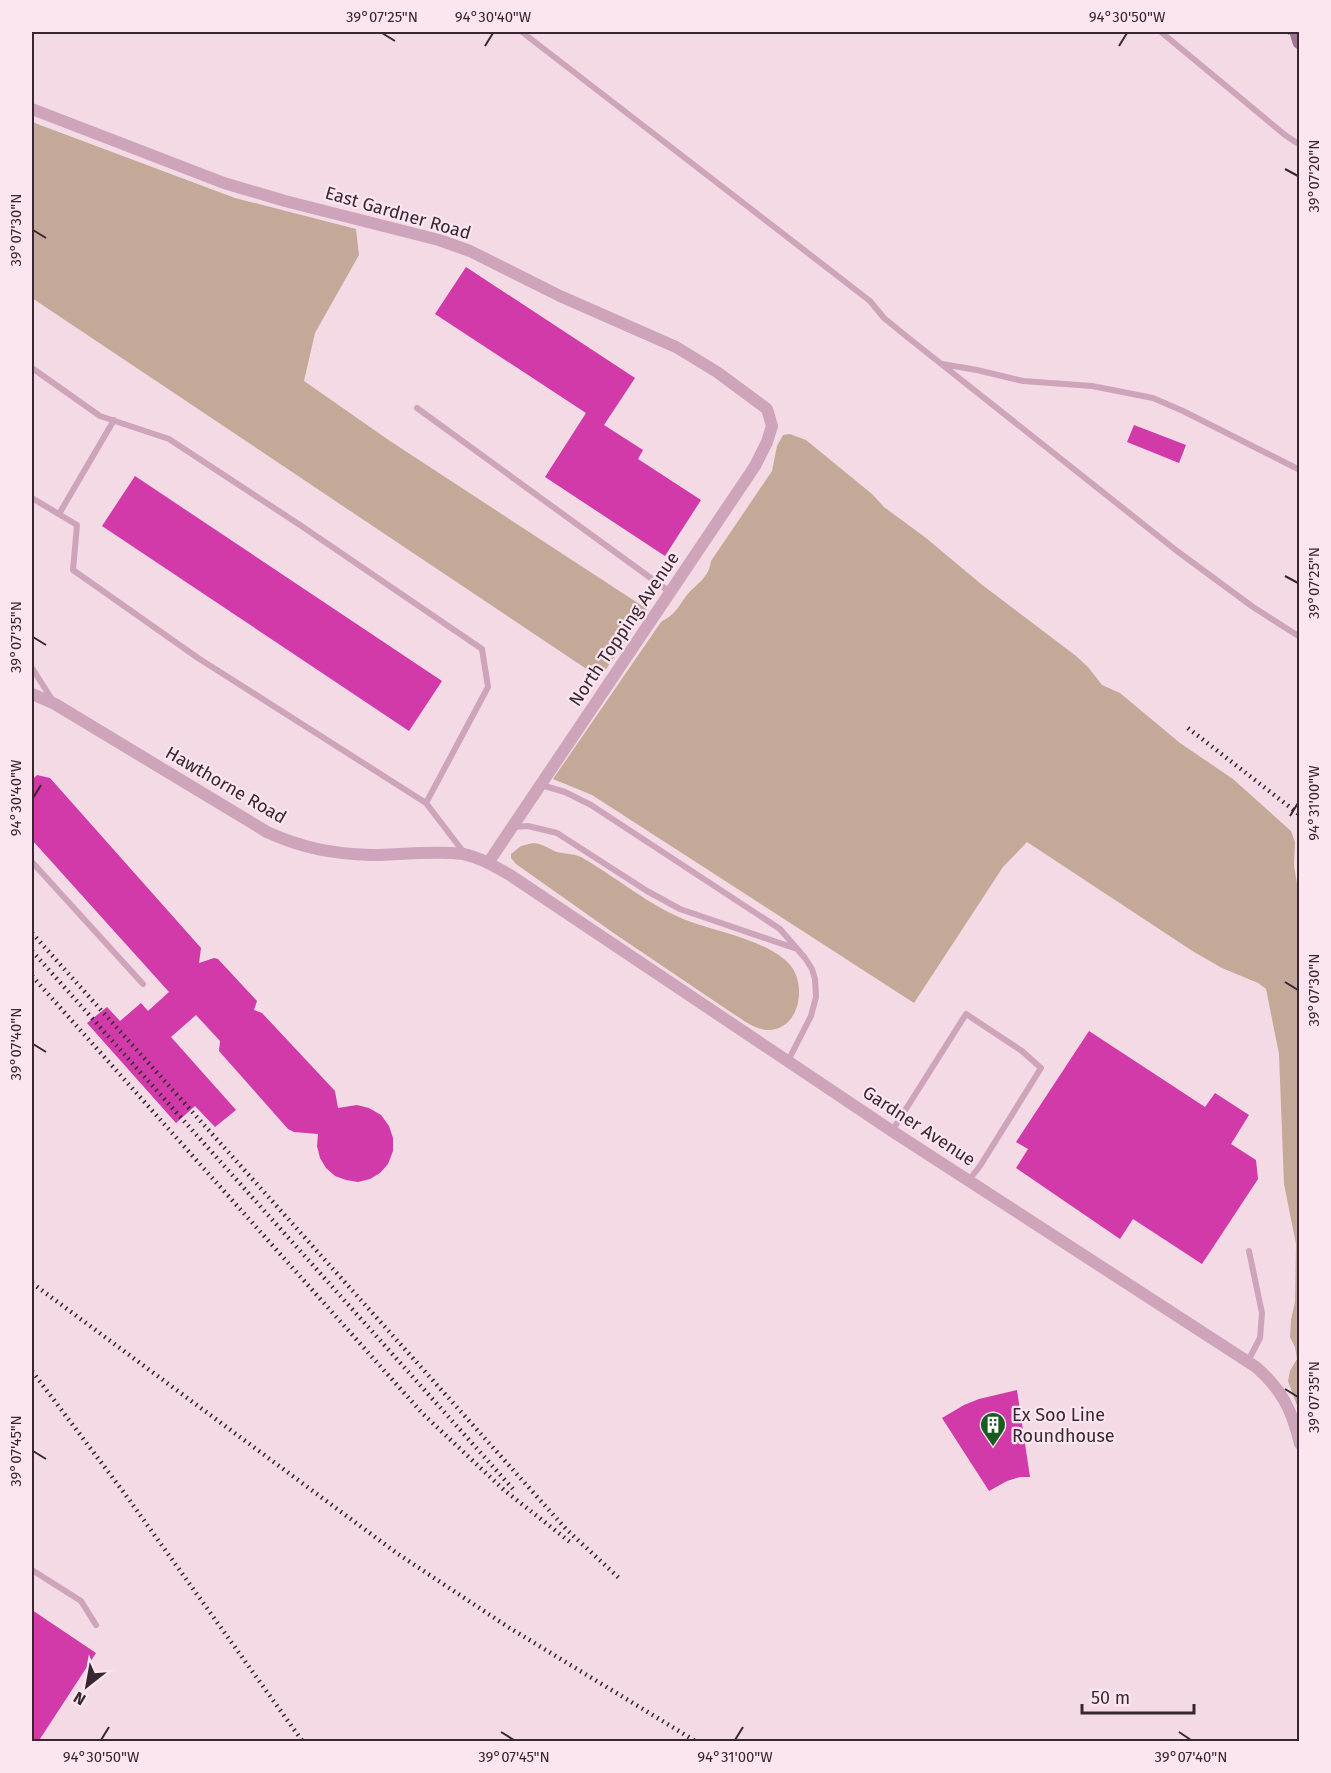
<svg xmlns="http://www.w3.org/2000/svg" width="1331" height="1773" viewBox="0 0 1331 1773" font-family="'Fira Sans',sans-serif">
<rect width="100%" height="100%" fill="#f4dae5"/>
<path fill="#c4a898" d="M32,122L235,198L356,229L359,255L315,333L304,381L390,441L647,609L600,678L32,298Z
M790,434L806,440L872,494L884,507L926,538L981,584L1076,656L1088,667L1102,685L1120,693L1180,743L1233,779L1291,831L1295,842L1294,866L1300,901L1299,1411L1288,1381L1290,1371L1297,1359L1295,1347L1290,1337L1291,1320L1295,1302L1296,1244L1284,1184L1279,1054L1266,989L1258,983L1222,968L1194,952L1027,842L1003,867L914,1003L592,795L553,779L661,622C677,613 677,608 687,595C697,583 709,578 711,561L772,471L777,446L783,435Z
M533,843C542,844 547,847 554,851C562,854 572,853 581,857C618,878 650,907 691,922C720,932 771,942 791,966C807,987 799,1030 768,1030C756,1030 745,1021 735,1015L615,934L516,864L511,858V854L521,846Z"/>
<path fill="#d13aa8" d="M466,267L635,378L604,425L643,450L638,459L701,500L665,556L545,477L586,413L435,314Z
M1134,425L1186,445L1179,463L1127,442Z
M135,476L442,681L409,731L102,526Z
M37,775L50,778L201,948L199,963L214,958L218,959L257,1001L254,1010L262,1013L335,1091L338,1108L357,1105L369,1108L381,1115L389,1126L393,1138V1151L388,1164L380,1173L370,1179L358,1182L346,1180L335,1176L326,1168L320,1158L317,1146L318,1134L294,1132L288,1129L219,1051L220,1041L196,1015L171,1037L236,1110L215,1127L195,1106L176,1123L87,1023L107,1007L120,1021L141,1003L148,1011L169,992L32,840V780Z
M1089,1031L1205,1107L1215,1093L1249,1115L1231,1144L1256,1160L1258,1179L1202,1264L1133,1219L1120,1239L1016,1168L1028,1149L1016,1142Z
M1017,1390L1030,1477H1020L1007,1481L989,1491L942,1418L964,1405L979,1399Z
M32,1610L96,1653L38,1742H32Z"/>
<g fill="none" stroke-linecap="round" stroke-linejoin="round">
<path stroke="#cda4b9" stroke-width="6" d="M522,32L870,301L884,318L906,336L1177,551L1253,607L1300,637
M1161,32L1285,135L1300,145
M942,364L977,370L1023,381L1092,386L1153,398L1183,411L1300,470
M32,368L100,416L169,439L300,525L482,649L488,687L426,803
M417,408L670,592
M32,498L77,525L73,570L198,658L426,803L465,854
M59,514L114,420
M32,668L53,701
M541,785L565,792L591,805L780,929L805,958L812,969L815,979L816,997L811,1016L788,1061
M513,827L528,826L557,833L647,891L680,909L797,949
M32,862L143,984
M892,1131L966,1014L1022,1051L1041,1068L980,1166L969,1180
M1248,1361L1260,1338L1262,1313L1249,1251
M32,1570L81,1601L96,1625"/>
<path stroke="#cda4b9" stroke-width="12" d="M32,109L224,183L285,201L439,240L470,251L560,296L676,347L717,372L767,409L772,426L767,442L755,466L488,863
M32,694L55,704L267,832C302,848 333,854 371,855C401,855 433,850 463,854C479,857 496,867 510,875L892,1131L1256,1367C1282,1390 1292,1410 1300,1444"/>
<path stroke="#382732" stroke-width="4.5" stroke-dasharray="1.5 4.5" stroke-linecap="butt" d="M1289,32L1300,40
M1188,728L1300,815
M32,933L566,1529L620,1579
M32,951L513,1489
M32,976L423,1414L504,1490L570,1542
M32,1283L398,1554L508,1627L697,1742
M32,1371L125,1494L303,1742"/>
<path stroke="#a17590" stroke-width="15" d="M1297,32L1300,42"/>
</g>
<path fill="none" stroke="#382732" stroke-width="2" d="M382,33L395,41M485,46L493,33M1119,46L1127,33M1285,169L1298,176M33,230L46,238M1285,576L1298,583M33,637L46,645M33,798L41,785M1290,816L1298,803M1285,982L1298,990M33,1044L46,1052M1285,1389L1298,1397M33,1451L46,1459M501,1732L514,1740M1179,1732L1191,1740M101,1740L109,1727M735,1740L743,1727"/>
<defs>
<symbol id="building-pin" viewBox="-11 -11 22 30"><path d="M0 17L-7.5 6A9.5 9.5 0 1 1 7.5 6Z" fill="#185d1f" stroke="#fbe6ef"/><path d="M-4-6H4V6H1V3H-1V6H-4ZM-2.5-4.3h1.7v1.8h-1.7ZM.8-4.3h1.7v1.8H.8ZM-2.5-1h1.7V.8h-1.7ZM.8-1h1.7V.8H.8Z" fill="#fff"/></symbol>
</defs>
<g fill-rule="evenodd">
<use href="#building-pin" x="978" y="1410" width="30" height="40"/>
</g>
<g text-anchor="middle" stroke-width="4.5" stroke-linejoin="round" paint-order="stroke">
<g font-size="18" fill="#382732" stroke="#fbe6ef">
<text transform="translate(398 213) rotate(16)" y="6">East Gardner Road</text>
<text transform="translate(624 629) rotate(-56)" y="6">North Topping Avenue</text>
<text transform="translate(226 785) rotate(30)" y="6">Hawthorne Road</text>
<text transform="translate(919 1126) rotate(33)" y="6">Gardner Avenue</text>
</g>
<g font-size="18" fill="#382732" stroke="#fbe6ef" text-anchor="start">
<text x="1012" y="1421">Ex Soo Line<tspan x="1012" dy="21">Roundhouse</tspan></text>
</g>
</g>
<rect width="1331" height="1773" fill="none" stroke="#fbe6ef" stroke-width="66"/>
<g transform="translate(87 1686) rotate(211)" stroke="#fbe6ef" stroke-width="4.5" paint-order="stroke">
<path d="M0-4.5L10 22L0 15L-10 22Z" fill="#382732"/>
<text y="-9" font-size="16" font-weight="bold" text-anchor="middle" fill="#382732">N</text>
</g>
<path d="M1082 1704v9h112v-9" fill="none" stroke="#382732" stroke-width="3"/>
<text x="1091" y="1704" font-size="18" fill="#382732" stroke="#fbe6ef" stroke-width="4.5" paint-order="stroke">50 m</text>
<rect x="33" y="33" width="1265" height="1707" fill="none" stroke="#382732" stroke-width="2"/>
<g font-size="15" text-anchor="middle" fill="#382732">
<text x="382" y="22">39°07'25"N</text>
<text x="493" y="22">94°30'40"W</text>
<text x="1127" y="22">94°30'50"W</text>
<text transform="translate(1314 176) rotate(-90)" y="5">39°07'20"N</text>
<text transform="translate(16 230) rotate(-90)" y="5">39°07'30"N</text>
<text transform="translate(1314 583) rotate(-90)" y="5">39°07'25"N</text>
<text transform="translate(16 637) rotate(-90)" y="5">39°07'35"N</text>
<text transform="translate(16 798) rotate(-90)" y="5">94°30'40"W</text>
<text transform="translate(1314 803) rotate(-90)" y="5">94°31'00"W</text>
<text transform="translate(1314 990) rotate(-90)" y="5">39°07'30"N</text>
<text transform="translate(16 1044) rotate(-90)" y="5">39°07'40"N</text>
<text transform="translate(1314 1397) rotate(-90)" y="5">39°07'35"N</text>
<text transform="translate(16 1451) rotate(-90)" y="5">39°07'45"N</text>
<text x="101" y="1762">94°30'50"W</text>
<text x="514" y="1762">39°07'45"N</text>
<text x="735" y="1762">94°31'00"W</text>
<text x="1191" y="1762">39°07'40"N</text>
</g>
</svg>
